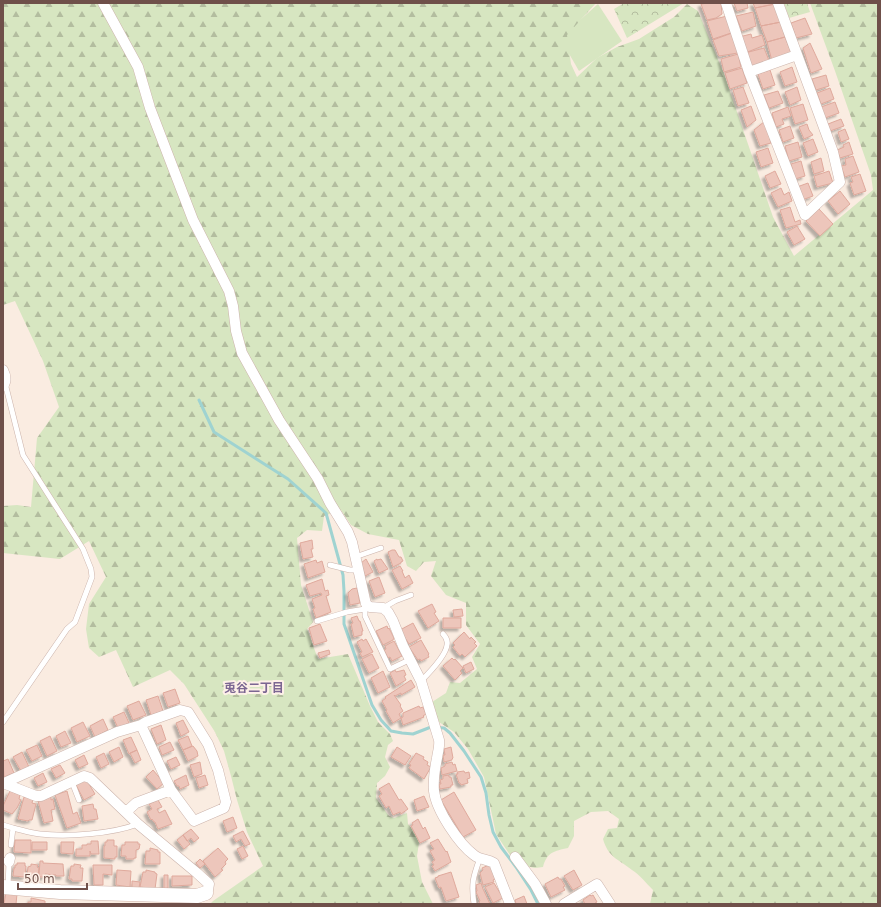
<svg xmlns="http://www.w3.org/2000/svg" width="881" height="907" viewBox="0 0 881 907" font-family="'DejaVu Sans','Noto Sans JP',sans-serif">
<defs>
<pattern id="forest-firs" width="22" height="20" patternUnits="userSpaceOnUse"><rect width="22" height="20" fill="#d7e6c1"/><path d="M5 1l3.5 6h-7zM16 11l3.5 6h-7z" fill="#b3bd9f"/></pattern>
<pattern id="park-crowns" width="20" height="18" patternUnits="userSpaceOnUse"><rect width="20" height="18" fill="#d7e6c1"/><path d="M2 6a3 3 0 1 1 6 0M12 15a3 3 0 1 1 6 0" fill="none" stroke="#b3bd9f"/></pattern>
<filter id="shadow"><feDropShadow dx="-3" dy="3" stdDeviation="1" flood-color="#0004"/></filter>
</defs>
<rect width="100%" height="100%" fill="#faece1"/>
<path fill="#d7e6c1" d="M598,4L622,41L579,71L560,38Z"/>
<path fill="url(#forest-firs)" d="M3,3H596L567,35L571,64L577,77L597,58L617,47L639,39L674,17L687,4L698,11L724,74L773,217L794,256L873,190L871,175L835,71L810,3H878V904H650L653,890C646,883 640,875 632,870C618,859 608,857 603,839L608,829L617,828L619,819L608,811L591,812L574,821V836L568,848C554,851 547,852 543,867L535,868L516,864L496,834L484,777L468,749L454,732L439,722L432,702L446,693L450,682L460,683L477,669L472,657L480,644L466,625V603L446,595L431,576L436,561L424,562L416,571L407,566L399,540L368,534L351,525L341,510L324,516L322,531L307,530L297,538L301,585L313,622L307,629L318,659L348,654L370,706L378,722L390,734L393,741L388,745L385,757L390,767L385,776L377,783L376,798L389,816L394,818L407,813L408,824L417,834L419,843L417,856L422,882L433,904H210L213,901L263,866L247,832L237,800L231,776L224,751L215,732L184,684L170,670L133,687L116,650L99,657L89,648L86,629L89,604L106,577L89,541L60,559L3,553V506L17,505L31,507L37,438L59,407L43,361L15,301L3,305Z"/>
<path fill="url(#park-crowns)" d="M624,3H684L627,38L614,9Z
M784,3H807L810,12L789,18Z"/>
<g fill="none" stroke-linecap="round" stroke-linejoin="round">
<path stroke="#9fd3d1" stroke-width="3" d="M199,400L214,432L288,479L326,513L343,575L344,591V624L372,705L381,720L391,731L402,733L413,734L431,727L444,728L450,733L464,751L481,777L486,793L489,815L493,832L501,847L516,867L531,890L538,904"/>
</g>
<path fill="#edc6bb" stroke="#dfa99c" filter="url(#shadow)" d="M707,3H721L722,14L716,18L707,20L701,4Z
M734,3H747L748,8L737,11Z
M753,3H774V4L755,8Z
M776,4L781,22L761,26L755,8Z
M753,12L756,26L742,31L736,16Z
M727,16L731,33L713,39L707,21Z
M805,18L812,34L796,38L791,23Z
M781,22L785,37L767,42L761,26Z
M732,33L738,53L719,56L713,40Z
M751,34L752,38L762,35L765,45L745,53L739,37Z
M785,37L792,55L772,61L767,42Z
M810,43L822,69L811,73L803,48Z
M764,48L770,63L750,70L745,53Z
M738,54L741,67L724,72L721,59Z
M792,67L797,82L785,86L780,72Z
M742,68L747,83L730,89L725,73Z
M770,70L775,85L763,89L758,74Z
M826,75L829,86L816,90L812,79Z
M743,87L749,103L738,106L733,90Z
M797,87L801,100L790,105L785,92Z
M830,88L834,99L821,104L817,93Z
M778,91L783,103L769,108L764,95Z
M835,102L839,113L825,118L821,107Z
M803,104L808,120L795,124L790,108Z
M751,106L756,120L747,127L741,110Z
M788,107L791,116L782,119L784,124L776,127L772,113Z
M841,119L844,126L830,131L828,124Z
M765,121L771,143L760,146L754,130Z
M807,124L809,130L813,135L804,139L799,127Z
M790,126L794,138L783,142L779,130Z
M845,129L849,139L841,142L838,132Z
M813,139L818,152L808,156L803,143Z
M798,142L802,157L789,161L785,146Z
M849,142L853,154L840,158L837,150L844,147L843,145Z
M768,148L773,163L761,167L756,152Z
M853,156L859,172L845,177L841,166L846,165L845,159Z
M821,158L824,171L814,174L811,162Z
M801,161L805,176L795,179L791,164Z
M775,171L781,184L770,188L765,176Z
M829,171L833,183L817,187L814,176Z
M860,174L866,191L854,195L850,183L853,182L851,177Z
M808,183L813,196L802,200L797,187Z
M781,188L784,195L789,192L792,201L778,207L771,193Z
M840,191L850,204L838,214L828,201Z
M790,207L795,222L800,220L801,224L786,228L780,210Z
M819,209L833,224L820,236L806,221Z
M797,226L805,239L794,245L787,232Z
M312,540L313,549H311L313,557L303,559L300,543Z
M392,550H395L399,557H401L403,561L401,562V563L393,567L388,552Z
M366,559L373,572L365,576L361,563Z
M377,559V560L381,559L388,569L379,573L374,561Z
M316,560L317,563L322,561L325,572L308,578L304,564Z
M400,566L403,571H402L405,578L409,575L413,583L402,589L392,570Z
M379,577L385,593L375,597L369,581Z
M322,579L325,591L328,590L329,595L326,596L331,612L316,618L313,609L315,608L312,599L322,595L321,593L310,596L306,585Z
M357,588L360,603L350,605L348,593L352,589Z
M432,604L436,612L434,613L439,621L428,628L418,611Z
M462,609L463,616L454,617L453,610Z
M357,616L359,621H360L363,631H362V635L354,637L351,624L353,623L351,618Z
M443,618H461V628H443Z
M413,623L421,638L409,644L400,630Z
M320,624L327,641L314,645L309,628Z
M387,626L388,629L389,628L394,638L393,640L383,645L376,631Z
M464,632L470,639L471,637L476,642L474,643L477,646L465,657L462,654L460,656L453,647L455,645L453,643Z
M362,639L363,641L366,639L373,652L362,657L360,653L362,652L357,642Z
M421,640L429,654L428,655L429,657L421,661L420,659L418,660L409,647Z
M394,641L402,656L392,661L390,657L388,658L384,650L386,649L385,646Z
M329,650L330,654L320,658L318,653Z
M372,654L379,668L369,673L362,659Z
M452,658L454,660L455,659L463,668L460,671L462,673L455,680L443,666Z
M471,662L474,669L466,673L463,666Z
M395,670L396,672L404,670L406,675L404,676L406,680L396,686L390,673Z
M383,671L390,687L378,693L371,678Z
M411,680L415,687L401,695V693L395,696L394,695L401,705L400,706L403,711L399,714L401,718L393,723L386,711L387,710L382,701L386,698L385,697Z
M175,689L180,703L168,707L163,693Z
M158,696L163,711L151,715L146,700Z
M139,701L146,715L133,720L127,706Z
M419,706L420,708L423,707L426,714L423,716L424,717L403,725L401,718L403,717V713Z
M124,712L129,723L118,728L113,717Z
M103,719L108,730L95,737L90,726Z
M183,720L189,732L181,736L176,723Z
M83,722L90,736L77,742L71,728Z
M161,725L166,740L157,744L151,729Z
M65,731L71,743L61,747L56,736Z
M50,736L57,751L47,756L40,741Z
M188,736L192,746L183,750L178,740Z
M131,737L137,750L129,754L123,740Z
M170,742L174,750L162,755L159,747Z
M37,745L42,756L32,761L26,750Z
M193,746L197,751L198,756L188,761L183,750Z
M119,747L123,757L114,762L109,752Z
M397,747L411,756L405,765L391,757Z
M451,747L453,758L452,759V760L444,762L443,755H445L444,749Z
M137,750L141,760L135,763L130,753Z
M22,752L29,767L21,771L13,757Z
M104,753L109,764L101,768L96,757Z
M416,753L424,757L423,759L428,762L427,765L431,767L424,779L409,768L411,765L409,764Z
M84,755L88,764L79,768L75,760Z
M176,757L180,765L171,769L167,761Z
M8,759L14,773L4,777L3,761Z
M200,762L202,774L194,777L190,765Z
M452,762L453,765L455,764L457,771L442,775L441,768L445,766V764Z
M60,765L65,773L56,778L51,769Z
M153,770L164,783L157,789L146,777Z
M464,771L465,773L469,772L470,778L467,779L468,783L461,785L460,783H459L456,774H458L457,772Z
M43,773L47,782L38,786L34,778Z
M186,775L189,785L180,789L179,786H177L174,781Z
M205,775L208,785L199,788L196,778Z
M449,775V777H451L453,785H451V787L440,789L439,784H441L440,780L443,779V776Z
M86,779L95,794L84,800L76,785Z
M389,783L399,800L401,799L408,809L401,814L400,812L393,815L389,806L386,808L379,796L382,794L379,789Z
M10,791L20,795L19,799L21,800L17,808L12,814L3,810V806Z
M67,791L73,814L77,812L81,823L67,828L55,795Z
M454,792L476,830L463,837L441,800Z
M424,796L429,807L417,811L414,800Z
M24,797L33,799L32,803L36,804L32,820H29L28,821L18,819Z
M51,797V800L53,799L55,809L51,810L53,821L44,823L38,801L44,800L43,798Z
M158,800L162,807L157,809L159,813L165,810L172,824L158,829L155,822H154L152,819L151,820L147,812L152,809L149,804Z
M93,804L94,809H96L98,819L84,821L82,806Z
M233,817L237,828L227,832L223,821Z
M418,819L423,829L425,827L430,838L420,843L411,826L413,825L412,823Z
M191,829L199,838L194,842L191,838L187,841L183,835Z
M243,831L250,844L245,846L241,839L236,842L233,836Z
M183,835L190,844L184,849L177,840Z
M438,839L446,852L447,851L451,862L435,871L432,866L434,865L432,862L435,860L430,851L434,849L430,843Z
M15,840H31V853L14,852Z
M107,840H114V846H117V857H115V859L104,858V846H105V842H107Z
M91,841H98L99,854H91L90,851V856H76V849H82V845H87V844H91Z
M32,842H47V850H32Z
M61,842H74L73,854L61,853Z
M125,842H138V844H140L139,849L136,850V858H134V859H126V856H121L122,845H125Z
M243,846L248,856L242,859L237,849Z
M150,848L158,850V852H160V864H145L146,851H150Z
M218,848L228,859L225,862L226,864L221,869L223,870L215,877L203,861Z
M200,859L205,864L200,868L196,863Z
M40,861H43V863L63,864L64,876H56V875L45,874V877H40L39,875Z
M17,863H25V866H26L25,877L13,876L14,868H15V865H17Z
M31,864L38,865L37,867L39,868L38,876H36V878L27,876L28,867L31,866Z
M74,864L81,865L80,868H83L82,881H72V879H69L71,866H74Z
M93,865H112V875L103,874V885H94Z
M489,865L491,866L495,879L493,880L494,882L483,885L480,873L483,870L482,868Z
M117,870L131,871L130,887L116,885Z
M146,870L155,872V873L157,874L155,889L140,887L143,872H146Z
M574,870L582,885L573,890L564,876Z
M451,872L459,897L446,901L441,887L439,888L435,878L438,877V876Z
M164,875H168V888L164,889Z
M172,876H192V885L172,886Z
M558,877L559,879H561L565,886L563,887L565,890L551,897L545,884Z
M132,881L140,882L139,888H132Z
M481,883L483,889L490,904H480L479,902L480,901L476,892L477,891L476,885Z
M494,883L503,898L493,903L485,887Z
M6,892L17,894L16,904H4Z
M590,895L591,896L593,895L597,902L595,903L596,904H585L583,900Z
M524,896L527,904H516L515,900Z
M31,898L45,901V904H28V902H31Z"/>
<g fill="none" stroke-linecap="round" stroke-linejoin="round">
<defs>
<path id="lane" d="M355,557L381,548
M330,565L350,570H358
M368,606L365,609V616L390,669L409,660
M383,608L395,601L411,595
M317,621L347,612L365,609
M421,681C428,674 446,655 447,645C448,641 446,637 443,634
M3,722L67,629L75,622L92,577L91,569L83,549L23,455L5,383
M72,782L79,800
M3,825L13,828
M11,845L13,828C22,830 31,833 40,834C68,837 112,834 138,824
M3,860L9,862L8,886
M474,904C471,884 473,877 480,858"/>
<path id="street" d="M103,3L138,67L150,108L193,220L229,291L233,306L236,331L242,353L279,420L318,479L330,503L348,532L352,542L366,604L370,607L383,608L388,612L393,621L403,646L421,681L439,740C440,746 438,751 437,758C435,768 433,781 434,791C436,810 459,844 474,855C480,860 487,859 494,863L510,904
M726,3L749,72L805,215L840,182L833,152L778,3
M749,72L797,55
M3,370C6,376 7,381 3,386
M3,783L36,796H41L84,776L90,778L138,824L197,873L209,884L208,890L206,893
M4,783L117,732L141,725L146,722L180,710L188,712L208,744L218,770L226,802L224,808L194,821L171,790L141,725
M126,812L136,803L171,790
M515,857L535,884L546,904
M9,862L10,858
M564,904L597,884L610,904"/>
<path id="secondary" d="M3,887L60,892L197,896L206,893"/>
</defs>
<use href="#lane" stroke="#ccb4ac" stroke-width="6"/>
<use href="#street" stroke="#ccb4ac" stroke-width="11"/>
<use href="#secondary" stroke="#cfb3a9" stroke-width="15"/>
<use href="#lane" stroke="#fff" stroke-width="5"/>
<use href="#street" stroke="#fff" stroke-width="10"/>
<use href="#secondary" stroke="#fff" stroke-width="14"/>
</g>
<g text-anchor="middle" stroke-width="4" stroke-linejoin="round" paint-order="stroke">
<g font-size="12" font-weight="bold" fill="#7b6692" stroke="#fdf0e7">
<text x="254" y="692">兎谷二丁目</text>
</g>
</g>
<rect width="881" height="907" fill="none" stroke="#6f504a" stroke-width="8"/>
<path d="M18 883v6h69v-6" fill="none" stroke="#6f504a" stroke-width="2"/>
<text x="24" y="883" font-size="12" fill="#6f504a" stroke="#fdf0e7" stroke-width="3" paint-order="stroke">50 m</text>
</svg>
